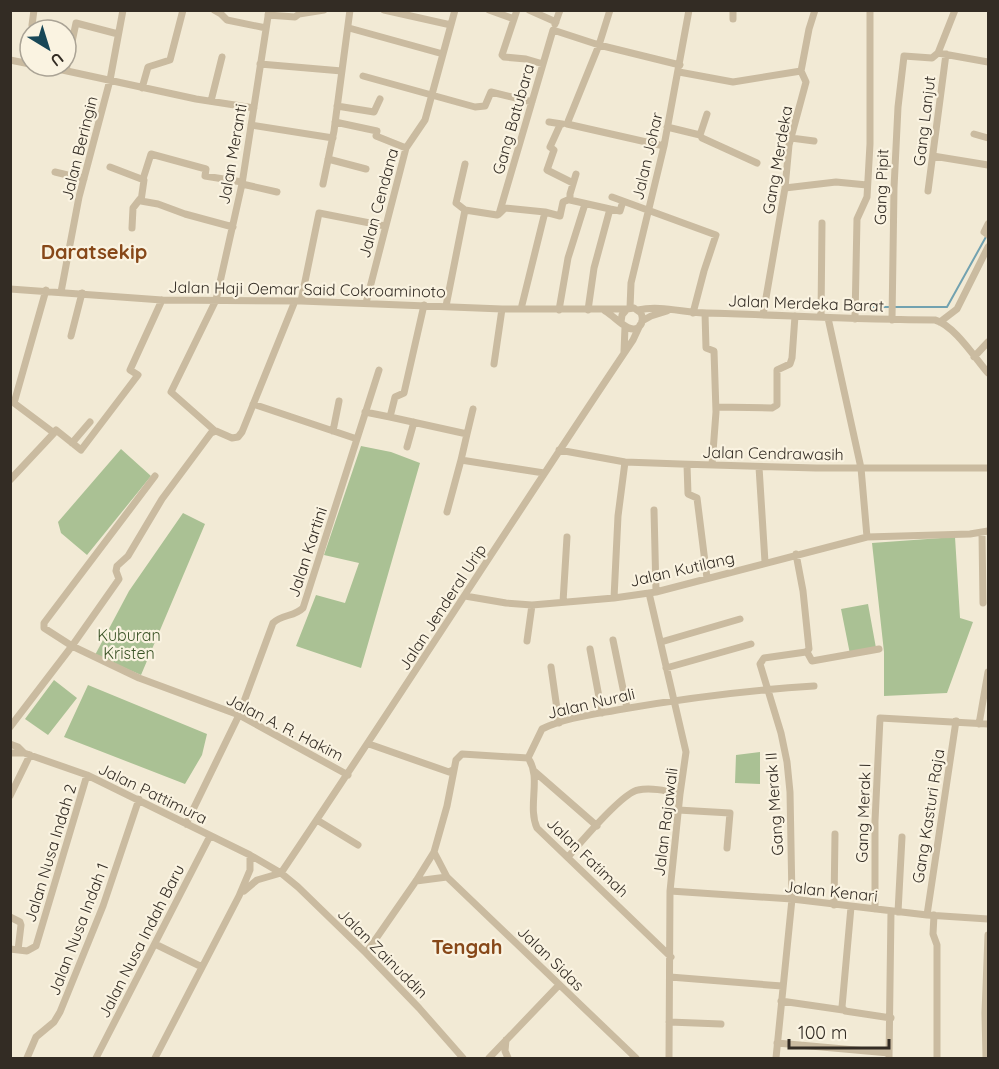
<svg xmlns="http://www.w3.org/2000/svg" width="999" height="1069" viewBox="0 0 999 1069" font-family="Quicksand,sans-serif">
<rect width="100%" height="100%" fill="#f2ead5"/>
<path fill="#aac194" d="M361,446L391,452L420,463L361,668L296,646L316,595L345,603L359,563L324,555Z
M121,449L151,476L87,555L61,533L58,522Z
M183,513L205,524L141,675L95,655L129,591Z
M955,537L960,618L973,622L947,693L884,696V652L872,543Z
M868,604L876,648L850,654L841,609Z
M54,680L77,698L48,735L25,719Z
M88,685L207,734L202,755L185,784L64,737Z
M760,752V784L735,783L736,755Z"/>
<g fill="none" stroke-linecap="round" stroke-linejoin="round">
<path stroke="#72a2b0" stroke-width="2" d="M858,307H947L987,235"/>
<path stroke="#cabba0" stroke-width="7" d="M214,10L221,14L227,20L266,28
M384,10L451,25
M489,10L514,19
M517,10L502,55L504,57L526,59L543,64
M529,10L556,22
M610,10L599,45L567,124L664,146
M733,10V19
M268,15L295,17L299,14L324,10
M555,24L560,10
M32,25L34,10
M349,28L443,54
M938,53L955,10
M10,60L30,64
M260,64L342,71
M44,66L196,99L254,108
M66,70L76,23L118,34
M679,72L733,82L801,71
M363,76L475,107L485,106L491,92L532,102
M142,88L148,67L170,60L183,10
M211,101L222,57
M337,106L374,112L380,99
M335,122L377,131L376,136L406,148
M549,122L562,124
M251,125L333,138
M560,125L550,147L554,150L547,170L573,183
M667,127L700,135L707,114
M974,134L988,138
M700,135L702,138L757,163
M791,138L814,141
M933,156L988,165
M328,159L366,169
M110,167L144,180L141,201L158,204L185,214L233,227
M55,172L84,179
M576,174L570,194V200L610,209L594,268L588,310
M143,179L151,154L206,169L205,176L242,182
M242,184L277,192
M323,184L334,131L350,10
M785,188L836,182L867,185
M928,191L946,54
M612,197L716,235L704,271L693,313
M610,209L620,211L623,201
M465,210L456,203L465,164
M500,213L505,208L545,212L560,216L563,202L570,199
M988,224L984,232L988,235
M132,228L133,208L140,199
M10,289L162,300L301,301L502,309H627
M61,292L79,197L110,80L123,10
M301,301L319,213L385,226
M366,303L406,148L425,120L455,10
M446,306L465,210L497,215L499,214L553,30L599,45L680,65
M630,308L631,283L664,146L689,10
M521,309L545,212
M559,310L568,258L585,204
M638,310C661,305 685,313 707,313C783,315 859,320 935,320C954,325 975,358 988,373
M605,311C616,317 629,335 639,327C643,323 643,318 641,313L634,308L627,309L622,315L621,322
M705,313L706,348L714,351L716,412L712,465
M763,315L785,188L789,145L806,82L801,71L809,29L815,10
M821,317L822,223
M828,318L861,468L867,537L970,534L988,531
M855,319L857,219L867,197L870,144V10
M892,320L894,188L898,107L904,56L932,58L938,53L988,62
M642,321L651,316L667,311
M940,322L957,309L988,247
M71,336L82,293
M624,352L625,327
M974,357L988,342
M494,364L502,309
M10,400L54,433L10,480
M14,403L46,290
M253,404L357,439
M716,407L772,408L777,405V370L790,364L792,358L795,316
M365,412L390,417L395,397L404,393L424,305
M390,417L467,434L461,460L544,473
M56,430L81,450L138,375L130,370L162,300
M214,430L171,392L216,300L242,184L269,10
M333,431L339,401
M467,434L473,409
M72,443L90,422
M407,447L414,422
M559,450L625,462L680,464L816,468H988
M687,465L688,494L697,498L707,578
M759,467L765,562
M155,476L44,623V628L72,646L117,582L119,579L116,571L117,566L128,556L162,499L211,433L216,431L232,438L238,437L242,432L295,301
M654,510L656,592
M447,512L461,460
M982,533L983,603
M649,593L686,752L680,794L670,891L669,1058
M465,596L506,603L532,605L614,598L656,592L867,537
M614,598L618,516L625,462
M563,602L567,537
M613,640L627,708
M527,641L532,605
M661,642L740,619
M590,649L602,713
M807,652L812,661L879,649
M551,667L559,723
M666,668L751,644
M979,724L988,672
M10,727L72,646L139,678L239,715L348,775
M10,744L18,747L24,753L87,775L250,855L281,873L298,887L366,953L419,1008L463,1058
M369,744L449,772L453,770
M10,753H24
M528,758C542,777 527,806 537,828L671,957
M534,771L597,826
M10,796L30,755
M678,810L730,813L727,848
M317,820L358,845
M186,824L239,715L273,623C282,614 294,617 303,608L379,370
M434,852L447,877L636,1058
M568,857C580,843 623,792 638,790C651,787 667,791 680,794
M281,873C400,697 514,517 633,340L640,325
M416,881L447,877
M244,891L257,880L281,873
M670,891L792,899L927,915L988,919
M834,905L835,834
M851,907L842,1007L845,1011L891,1018
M875,909V821L880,718L988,724
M898,912L902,837
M927,915L956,721
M934,915L933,934L937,945V1058
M10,917L20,922L21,925L18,950
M155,944L202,967
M10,949L27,951L36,946L87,775
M366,953L416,881L434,852L447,806L456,760L462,754L528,758L542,729C566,717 597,714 623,709C686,698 750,690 814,686
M670,977L782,986
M781,1001L843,1010
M669,1022L721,1024
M506,1040L505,1051L508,1058
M777,1043L889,1053
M27,1058L36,1037L54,1022L60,1012L103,906L139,799
M96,1058L210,836
M155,1058L239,896L250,870V855
M489,1058L559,985
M776,1058L792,899L790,792L787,762L781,733L760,664L764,658L806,652L809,649L803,591L796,554
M889,1058L891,911
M986,1058L985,1013L988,935"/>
</g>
<g text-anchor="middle" stroke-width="4.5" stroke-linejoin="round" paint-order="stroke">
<g font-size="16" fill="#332c24" stroke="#faf3e1">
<text transform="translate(513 119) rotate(-74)" y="6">Gang Batubara</text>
<text transform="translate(924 121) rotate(-83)" y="6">Gang Lanjut</text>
<text transform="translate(79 148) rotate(-76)" y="6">Jalan Beringin</text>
<text transform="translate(232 154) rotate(-80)" y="6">Jalan Meranti</text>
<text transform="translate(647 156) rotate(-77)" y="6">Jalan Johar</text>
<text transform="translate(777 160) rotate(-80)" y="6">Gang Merdeka</text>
<text transform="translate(881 187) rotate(-88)" y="6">Gang Pipit</text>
<text transform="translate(378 203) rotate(-75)" y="6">Jalan Cendana</text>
<text transform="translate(307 289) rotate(1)" y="6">Jalan Haji Oemar Said Cokroaminoto</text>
<text transform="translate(806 303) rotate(2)" y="6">Jalan Merdeka Barat</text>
<text transform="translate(773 453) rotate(1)" y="6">Jalan Cendrawasih</text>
<text transform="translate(307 552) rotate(-72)" y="6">Jalan Kartini</text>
<text transform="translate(682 569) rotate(-13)" y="6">Jalan Kutilang</text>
<text transform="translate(442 607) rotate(-57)" y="6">Jalan Jenderal Urip</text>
<text transform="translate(591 703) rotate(-13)" y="6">Jalan Nurali</text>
<text transform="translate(285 727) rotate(27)" y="6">Jalan A. R. Hakim</text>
<text transform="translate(153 793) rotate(26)" y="6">Jalan Pattimura</text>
<text transform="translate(774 804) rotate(-94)" y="6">Gang Merak II</text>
<text transform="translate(863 813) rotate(-88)" y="6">Gang Merak I</text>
<text transform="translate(928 816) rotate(-81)" y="6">Gang Kasturi Raja</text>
<text transform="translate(665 822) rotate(-83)" y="6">Jalan Rajawali</text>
<text transform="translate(50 853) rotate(-73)" y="6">Jalan Nusa Indah 2</text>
<text transform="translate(588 857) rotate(44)" y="6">Jalan Fatimah</text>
<text transform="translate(831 891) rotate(6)" y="6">Jalan Kenari</text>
<text transform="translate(78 929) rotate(-69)" y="6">Jalan Nusa Indah 1</text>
<text transform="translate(141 941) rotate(-63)" y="6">Jalan Nusa Indah Baru</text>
<text transform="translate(383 953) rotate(45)" y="6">Jalan Zainuddin</text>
<text transform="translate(551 958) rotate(44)" y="6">Jalan Sidas</text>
</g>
<g font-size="16" fill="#3a5326" stroke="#faf3e1">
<text x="129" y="641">Kuburan<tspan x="129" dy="18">Kristen</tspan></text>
</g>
<g font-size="20" font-weight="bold" fill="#874819" stroke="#faf3e1">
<text x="94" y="259">Daratsekip</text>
<text x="467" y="954">Tengah</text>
</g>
</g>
<rect width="999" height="1069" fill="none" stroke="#332c24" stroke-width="24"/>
<g transform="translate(48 48) rotate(142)"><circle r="28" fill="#faf3e1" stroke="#aaa395" stroke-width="1.5"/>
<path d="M0-4.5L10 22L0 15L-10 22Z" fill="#184757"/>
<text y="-9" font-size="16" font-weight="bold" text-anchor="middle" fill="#332c24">U</text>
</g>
<path d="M789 1039v9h100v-9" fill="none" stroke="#332c24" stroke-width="3"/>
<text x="798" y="1039" font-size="18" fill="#332c24" stroke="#faf3e1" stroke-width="4.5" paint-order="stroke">100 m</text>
</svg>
